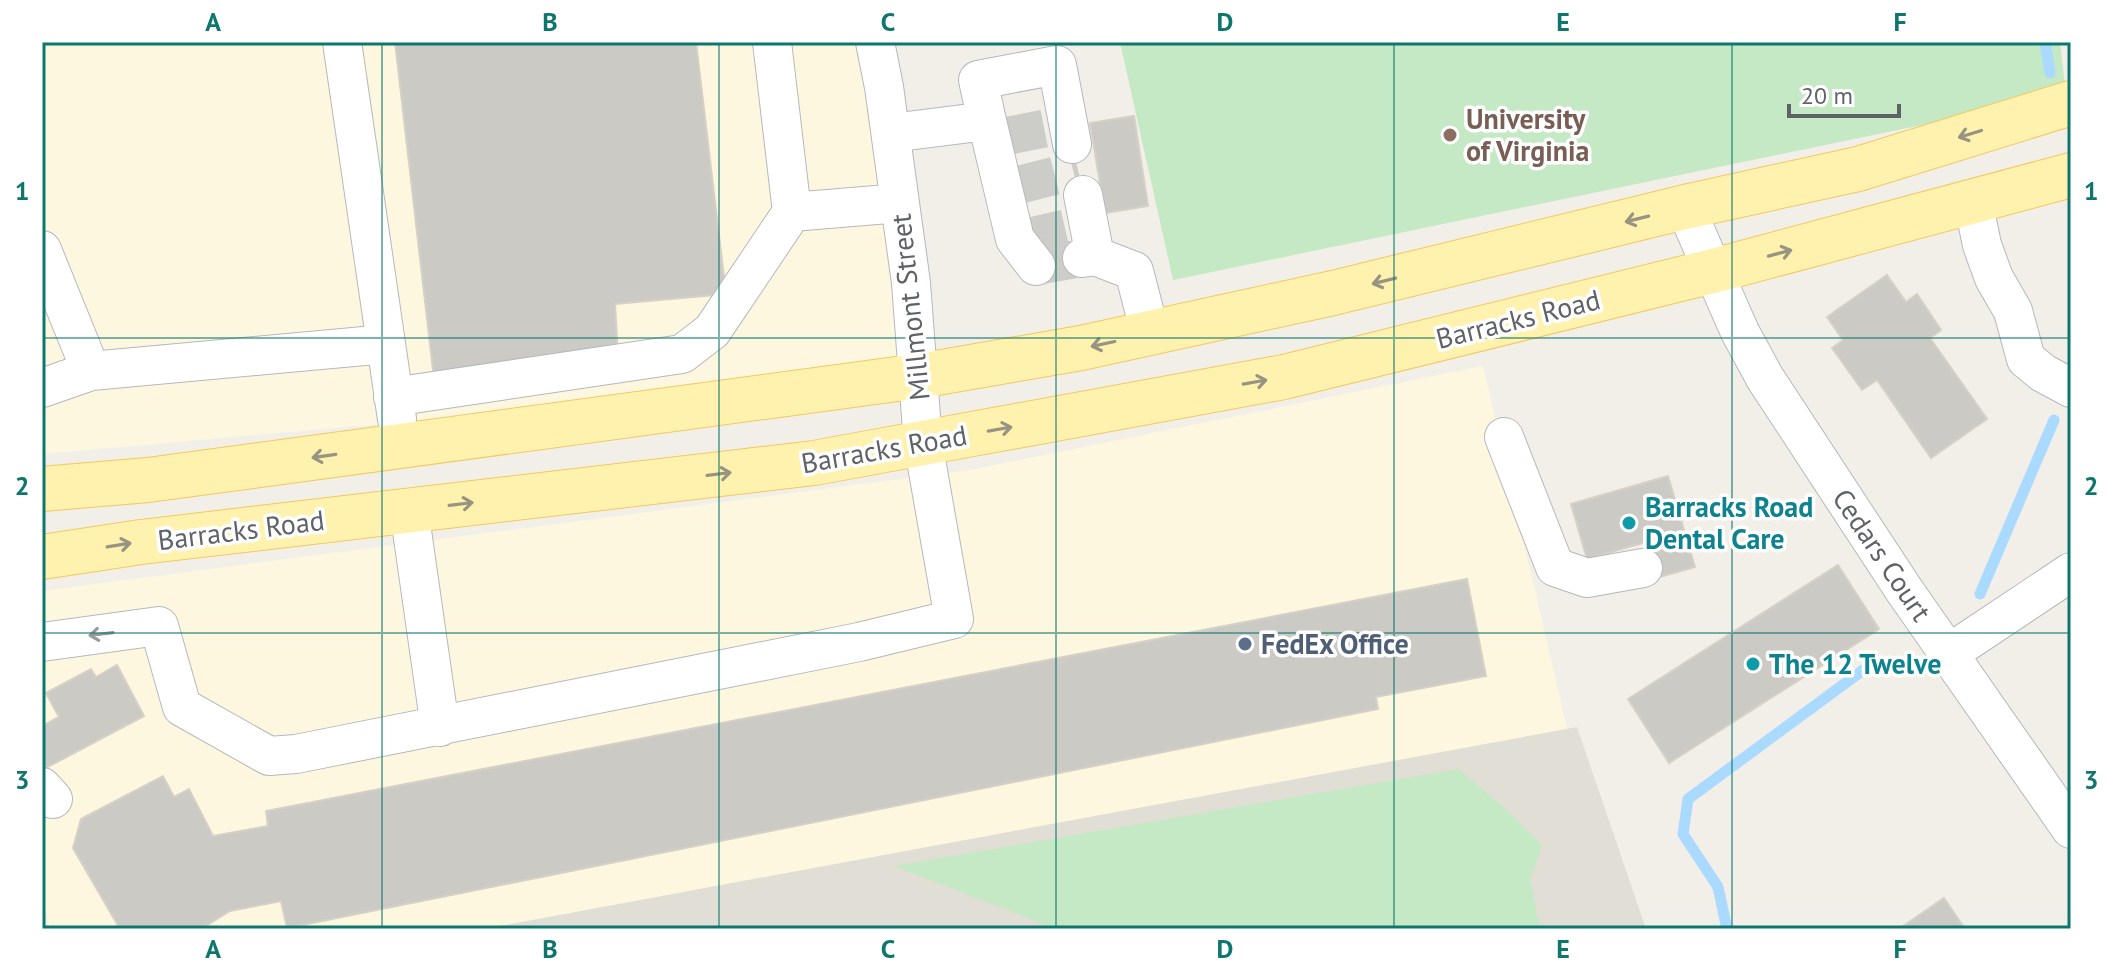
<svg xmlns="http://www.w3.org/2000/svg" width="2113" height="971" viewBox="0 0 2113 971" font-family="'PT Sans',sans-serif">
<rect width="100%" height="100%" fill="#f1efe8"/>
<path fill="#fef7e0" d="M42,42H871L919,376L42,454Z
M1483,366L1567,729L567,929H50L42,900V591L970,470Z"/>
<path fill="#e1ded6" d="M1577,727L1646,929H483Z"/>
<path fill="#c5e8c5" d="M1120,42H2060L2066,95L1173,280Z
M1458,769L1506,809L1542,845L1530,880L1540,929H1057L894,866Z"/>
<g fill="none" stroke-linecap="round" stroke-linejoin="round">
<path stroke="#aadaff" stroke-width="11" d="M2045,42L2050,73
M1980,594L2054,420
M1727,929L1718,887L1683,834L1688,799L1870,665"/>
</g>
<path fill="#cccac5" stroke="#d6d1c6" stroke-width="2" d="M395,42H696L726,294L615,304L618,356L434,379Z
M1134,116L1148,206L1105,213L1090,123Z
M1887,275L1906,302L1917,294L1941,330L1930,338L1987,419L1931,458L1877,380L1862,390L1832,348L1843,340L1827,317Z
M1668,476L1695,567L1656,578L1646,542L1587,559L1571,504Z
M1838,565L1879,629L1669,763L1628,699Z
M1467,579L1486,676L1376,697L1378,709L287,928L281,901L230,911L201,929H120L73,848L81,819L163,776L174,797L189,789L213,836L268,826L266,811Z
M117,665L144,716L42,770V726L59,717L46,693L91,669L96,677Z
M1944,898L1965,929H1899Z"/>
<g fill="none" stroke-linecap="round" stroke-linejoin="round">
<path stroke="#ccccc8" stroke-width="38" stroke-dasharray="38 19" stroke-linecap="butt" d="M1007,136L1052,127
M1018,185L1078,170
M1028,237L1076,226
M1036,266L1082,258"/>
<defs>
<path id="minor" d="M342,42L397,419
M772,42L792,212L900,203
M987,121L978,80L1057,65L1072,144
M891,133L987,121L1015,239L1036,266
M1973,201L1982,245L1994,278L2013,311L2026,359L2043,373L2071,388
M1685,207L1740,332L1765,378L1904,590L2071,829
M42,250L91,371
M1095,256L1134,271L1150,333
M1082,258L1095,256L1083,195
M42,388L91,371L386,344
M393,397L682,354L712,331L792,212
M1504,437L1555,567L1587,578L1643,568
M409,510L440,727
M42,642L159,626L182,707L269,756L296,754L859,642L954,619L923,443L911,283L884,87L875,42
M1948,654L2071,572
M42,787L53,799"/>
<path id="major" d="M42,489L148,480L919,376L1081,348L1333,293L1685,207L1858,169L2071,103
M42,557L141,542L814,463L1284,377L1713,271L2071,175"/>
</defs>
<use href="#minor" stroke="#b5b8bc" stroke-width="40"/>
<use href="#major" stroke="#f2c960" stroke-width="46"/>
<use href="#minor" stroke="#fff" stroke-width="38"/>
<use href="#major" stroke="#fff2af" stroke-width="44"/>
</g>
<defs><path id="oneway-shaft" d="M-6 0H5M1.5-3L5.5 0L1.5 3" fill="none" stroke-width="1.6" stroke-linecap="round" stroke-linejoin="round" transform="scale(2)"/></defs>
<g stroke="#979581">
<use href="#oneway-shaft" transform="translate(1970 134) rotate(163)"/>
<use href="#oneway-shaft" transform="translate(1637 219) rotate(166)"/>
<use href="#oneway-shaft" transform="translate(1780 253) rotate(-15)"/>
<use href="#oneway-shaft" transform="translate(1384 281) rotate(166)"/>
<use href="#oneway-shaft" transform="translate(1103 344) rotate(168)"/>
<use href="#oneway-shaft" transform="translate(1255 382) rotate(-10)"/>
<use href="#oneway-shaft" transform="translate(1000 429) rotate(-10)"/>
<use href="#oneway-shaft" transform="translate(324 456) rotate(172)"/>
<use href="#oneway-shaft" transform="translate(719 474) rotate(-7)"/>
<use href="#oneway-shaft" transform="translate(461 504) rotate(-7)"/>
<use href="#oneway-shaft" transform="translate(119 545) rotate(-9)"/>
</g>
<use stroke="#979a9d" href="#oneway-shaft" transform="translate(101 634) rotate(173)"/>
<path fill="none" stroke="#0f766e" stroke-width="2" stroke-opacity="0.55" d="M382,42V929M719,42V929M1056,42V929M1394,42V929M1732,42V929M42,338H2071M42,633H2071"/>
<circle fill="#8d6e63" stroke="#fff" stroke-width="3" cx="1450" cy="135" r="8"/>
<g fill="#0f9aa8" stroke="#fff" stroke-width="3">
<circle cx="1629" cy="523" r="8"/>
<circle cx="1753" cy="664" r="8"/>
</g>
<circle fill="#5c6f8a" stroke="#fff" stroke-width="3" cx="1245" cy="644" r="8"/>
<g text-anchor="middle" stroke-width="7" stroke-linejoin="round" paint-order="stroke">
<g font-size="28" font-weight="bold" fill="#785e54" stroke="#fff" text-anchor="start">
<text x="1466" y="129">University<tspan x="1466" dy="32">of Virginia</tspan></text>
</g>
<g font-size="28" fill="#5f6368" stroke="#fff">
<text transform="translate(910 307) rotate(-96)" y="10">Millmont Street</text>
<text transform="translate(1518 319) rotate(-14)" y="10">Barracks Road</text>
<text transform="translate(884 449) rotate(-10)" y="10">Barracks Road</text>
<text transform="translate(241 530) rotate(-7)" y="10">Barracks Road</text>
<text transform="translate(1882 555) rotate(56)" y="10">Cedars Court</text>
</g>
<g font-size="28" font-weight="bold" fill="#0d838f" stroke="#fff" text-anchor="start">
<text x="1645" y="517">Barracks Road<tspan x="1645" dy="32">Dental Care</tspan></text>
<text x="1769" y="674">The 12 Twelve</text>
</g>
<g font-size="28" font-weight="bold" fill="#4e5e75" stroke="#fff" text-anchor="start">
<text x="1261" y="654">FedEx Office</text>
</g>
</g>
<rect width="2113" height="971" fill="none" stroke="#ffffff" stroke-width="88"/>
<path d="M1789 104v12h110v-12" fill="none" stroke="#5f6368" stroke-width="4"/>
<text x="1801" y="104" font-size="24" fill="#5f6368" stroke="#ffffff" stroke-width="6" paint-order="stroke">20 m</text>
<rect x="44" y="44" width="2025" height="883" fill="none" stroke="#0f766e" stroke-width="3"/>
<g font-size="26" text-anchor="middle" font-weight="bold" fill="#0f766e">
<text x="213" y="31">A</text>
<text x="550" y="31">B</text>
<text x="888" y="31">C</text>
<text x="1225" y="31">D</text>
<text x="1563" y="31">E</text>
<text x="1900" y="31">F</text>
<text x="22" y="200">1</text>
<text x="2091" y="200">1</text>
<text x="22" y="495">2</text>
<text x="2091" y="495">2</text>
<text x="22" y="789">3</text>
<text x="2091" y="789">3</text>
<text x="213" y="958">A</text>
<text x="550" y="958">B</text>
<text x="888" y="958">C</text>
<text x="1225" y="958">D</text>
<text x="1563" y="958">E</text>
<text x="1900" y="958">F</text>
</g>
</svg>
